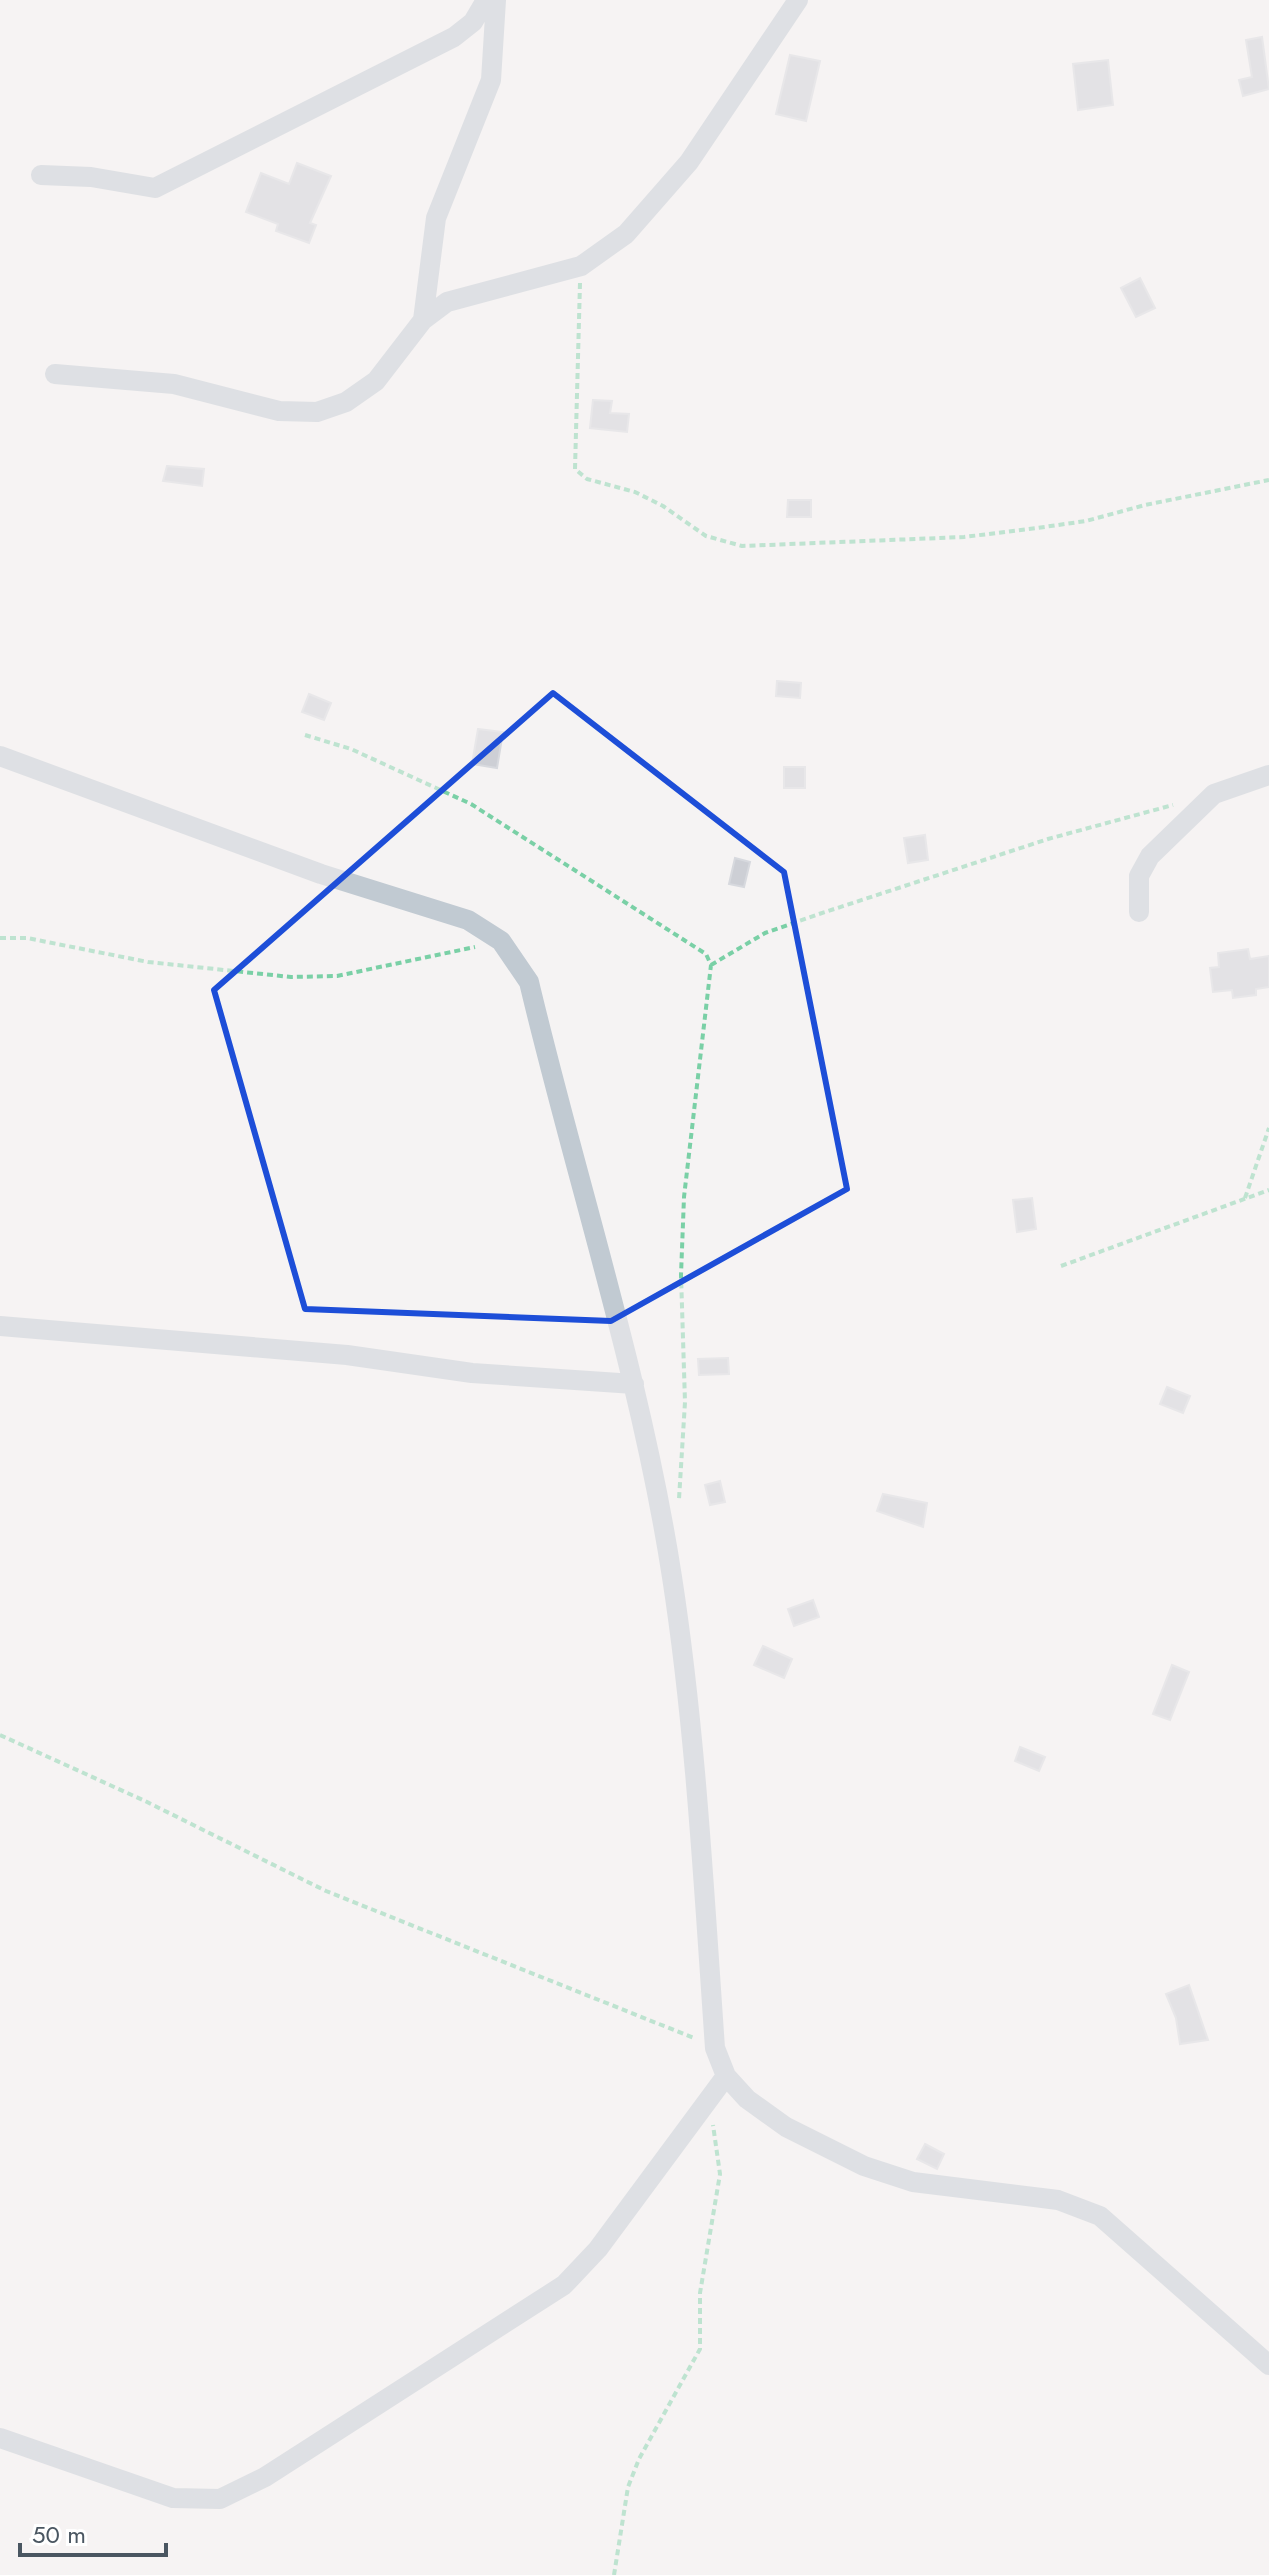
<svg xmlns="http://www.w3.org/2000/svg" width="1269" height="2575" viewBox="0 0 1269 2575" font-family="Jost,sans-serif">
<rect width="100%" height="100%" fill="#f5f3f3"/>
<path fill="#cdcfd5" stroke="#d7d9de" stroke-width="2" d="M1262,37L1269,89L1243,96L1239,80L1252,77L1246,40Z
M790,55L820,61L806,121L776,114Z
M1108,60L1113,105L1078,110L1073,64Z
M297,163L331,176L310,223L316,225L309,243L276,231L278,224L246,212L261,173L289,184Z
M1140,278L1155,308L1136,317L1121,288Z
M593,400L612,401L610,413L629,414L627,432L590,428Z
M167,466L204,469L202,486L163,481Z
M788,500H811V517H787Z
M777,681L801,683L800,698L776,696Z
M309,694L331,703L324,720L302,712Z
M478,729L503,732L497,768L472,764Z
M784,767H805V788H784Z
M925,835L928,860L908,863L904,838Z
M735,858L750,862L744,887L729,884Z
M1248,949L1250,959L1269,956V987L1256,989V995L1233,998L1232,990L1213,992L1210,968L1219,967L1218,953Z
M1032,1198L1036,1229L1017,1232L1013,1200Z
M728,1358L729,1374L699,1375L698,1359Z
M1167,1387L1190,1396L1183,1413L1160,1404Z
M720,1481L725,1502L710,1505L705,1485Z
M883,1494L927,1503L923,1527L877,1511Z
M813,1600L819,1617L794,1626L788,1609Z
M763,1646L792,1659L784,1678L754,1665Z
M1172,1665L1189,1672L1170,1720L1153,1714Z
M1020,1747L1045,1757L1039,1771L1015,1761Z
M1189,1985L1208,2040L1180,2044L1176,2018L1166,1994Z
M925,2144L944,2154L937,2169L917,2159Z"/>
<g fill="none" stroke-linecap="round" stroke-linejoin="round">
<path stroke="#7ad0a6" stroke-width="4" stroke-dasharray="6 4" stroke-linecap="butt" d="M580,283L575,469L587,479L635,492L663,506L706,536L742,546L964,537L1037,528L1086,521L1145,505L1269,480
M305,735L351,749L471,804L706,954L711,965L684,1197L681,1275L685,1402L679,1499
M0,938H27L148,962L291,977L337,976L475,947
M711,965L765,933L819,914L1048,839L1173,805
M1245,1198L1269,1128
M1061,1266L1269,1190
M0,1735L145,1801L326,1891L694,2038
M614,2575L628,2487L639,2459L700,2349V2293L720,2174L713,2125"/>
<path stroke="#c1cad2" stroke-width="20" d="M41,175L91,177L155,188L454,37L473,22L486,0
M423,320L436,218L491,80L496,0
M55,374L174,384L279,411L317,412L346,402L376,381L423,320L447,302L581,266L626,234L689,162L798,0
M0,756L321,874L468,920L501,941L529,982C576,1180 641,1376 672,1577C696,1733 704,1891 715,2048L726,2076L747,2099L786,2127L864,2166L913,2182L1058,2200L1100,2216L1269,2365
M1139,912V876L1150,856L1214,794L1269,775
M0,1326L347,1355L472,1373L634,1384
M0,2438L173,2498L220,2499L265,2477L564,2285L598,2249L726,2076"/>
</g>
<path d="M0 0H1269V2575H0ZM553,693L784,872L847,1189L611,1321L305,1309L214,990Z" fill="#f5f3f3" fill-opacity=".55" fill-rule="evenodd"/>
<path fill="none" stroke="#1d4ed8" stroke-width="6" stroke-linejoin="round" d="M553,693L784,872L847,1189L611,1321L305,1309L214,990Z"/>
<path d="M20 2543v12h146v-12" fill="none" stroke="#4a5661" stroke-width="4"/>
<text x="32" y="2543" font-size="24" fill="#4a5661" stroke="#ffffff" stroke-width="6" paint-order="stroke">50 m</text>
</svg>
